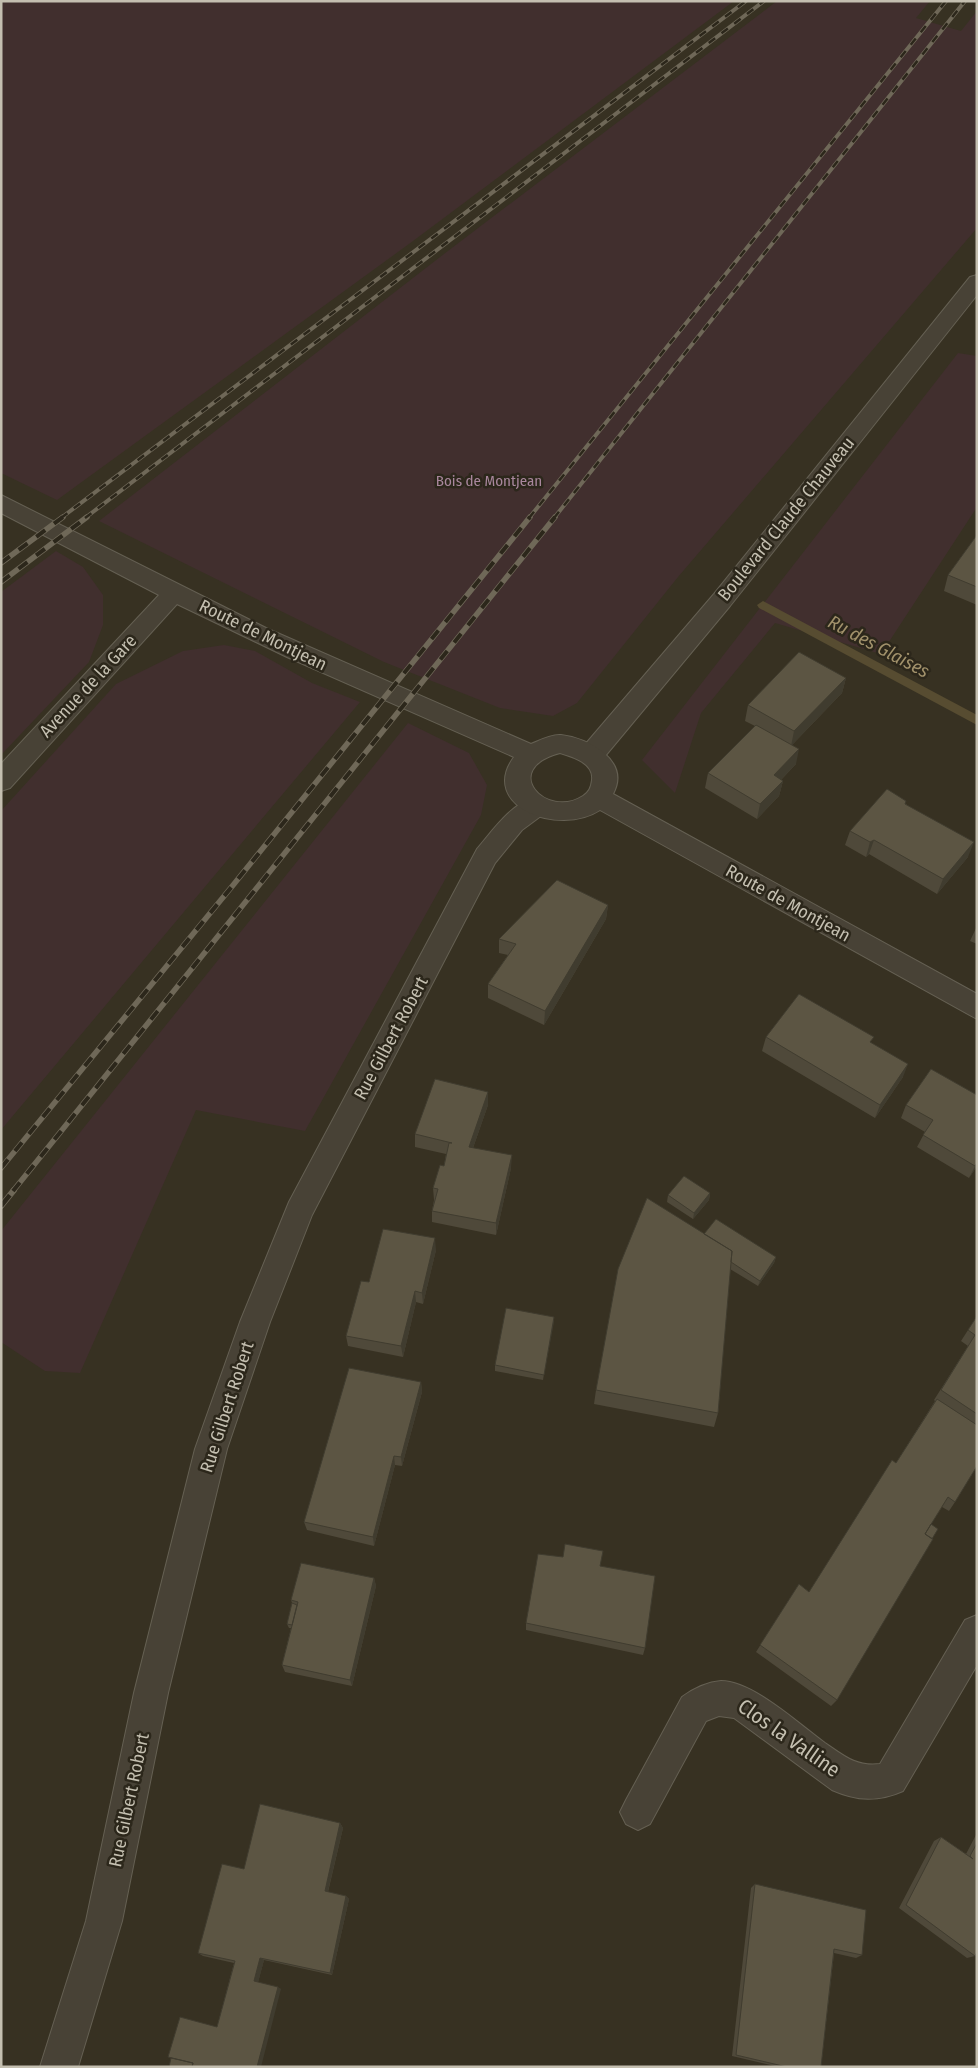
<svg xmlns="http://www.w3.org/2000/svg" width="978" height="2068" viewBox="0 0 978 2068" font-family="'Fira Sans Condensed',sans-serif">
<rect width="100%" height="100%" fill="#373122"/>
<path fill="#412f2e" d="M1,1H734L413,241L57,500L1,473Z
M777,1H930L916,18L961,31L977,11V228L678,577L577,703L553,716L500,708L384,662L99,521L444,254Z
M958,353L977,356V507L881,654L775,623L701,713L675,793L642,760Z
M56,551L83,567L103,595V625L89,662L1,755V592Z
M224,645L255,651L312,683L360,702L1,1130V811L116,684L183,651Z
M408,723L469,753L487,785L481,815L305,1131L196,1110L80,1373L45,1371L1,1342V1231Z"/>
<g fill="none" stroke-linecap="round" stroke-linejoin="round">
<path fill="#574c31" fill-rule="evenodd" d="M763,601L977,715V725L759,608L757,605Z"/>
<defs>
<path id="minor" d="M977,275V295L730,606L601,761L592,763L583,761L580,754L583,747L714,594L970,277Z
M536,796L545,799L549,806L545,813L522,830L495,863L312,1215L270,1322L227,1449L168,1693L122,1921L78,2067H40L86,1921L134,1693L195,1449L240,1322L289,1202L477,849C494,829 510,805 536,796Z
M977,1615V1665L903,1791C878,1802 857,1801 832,1790L734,1718L719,1716L706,1721L650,1824L638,1830L626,1824L620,1812L626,1800L682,1697C693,1689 707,1682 721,1681C753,1681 799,1724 825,1743C844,1756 856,1767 880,1764L965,1620Z"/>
<path id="tertiary" d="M1,495L266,628L531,744C540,740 552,734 561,735C589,738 631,761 613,794L977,994V1019L600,810C559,837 478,806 514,757L287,657L177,604L10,788L1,791V764L159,595L1,513ZM560,753C573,757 594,763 592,780C591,788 589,792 583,796C546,820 499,769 560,753Z"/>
</defs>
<use href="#minor" stroke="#656053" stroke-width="2"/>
<use href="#tertiary" stroke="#656053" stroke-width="2"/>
<use href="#minor" fill="#484236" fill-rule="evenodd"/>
<use href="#tertiary" fill="#484236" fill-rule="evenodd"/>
<defs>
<path id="rail-far2" d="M61,518L746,1
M85,518L764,1
M529,518L946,1
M554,518L965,1"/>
<path id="rail-far1" d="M1,563L63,517
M1,582L87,517
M1,1168L234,884L530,517
M13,1191L555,517"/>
<path id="rail" d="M1,1206L14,1190"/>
</defs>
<use href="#rail-far2" stroke="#6f6858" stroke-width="4"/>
<use href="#rail-far1" stroke="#6f6858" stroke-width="5.5"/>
<use href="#rail" stroke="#6f6858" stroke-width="6"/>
<use href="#rail-far2" stroke="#2c271b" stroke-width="2.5" stroke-dasharray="8" stroke-linecap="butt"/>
<use href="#rail-far1" stroke="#2c271b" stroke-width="4" stroke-dasharray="11" stroke-linecap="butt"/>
<use href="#rail" stroke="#2c271b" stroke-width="4.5" stroke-dasharray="14" stroke-linecap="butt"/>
</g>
<path fill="#4f493a" d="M977,535V605L944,591L948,575Z
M846,678L842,693L792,745L796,764L781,780L783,781L779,796L757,819L705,788L708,773L755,726L745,721L748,705Z
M906,804L968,857L937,894L869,854L866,857L845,845L850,831Z
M608,905L606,919L544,1025L488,998V984L508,955L499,953V939Z
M977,926V944L970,941Z
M766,1037L872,1043L903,1077L875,1118L762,1051Z
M931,1069L977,1166L969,1178L917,1147L925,1132L901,1118L906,1105Z
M488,1092V1105L473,1148L511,1168L496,1235L432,1222V1211L434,1200L433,1188L444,1166L446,1154L415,1147V1134Z
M710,1193L709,1200L693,1219L667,1202L668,1195Z
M704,1234L776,1257L774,1263L758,1286L730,1269L718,1413L714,1427L594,1404L596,1390Z
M436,1250L423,1304L416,1302L403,1357L348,1346L346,1336L369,1282Z
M977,1316V1466L955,1502L949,1511L942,1507L931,1524L837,1700L831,1706L756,1652L799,1584L809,1592L896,1463L935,1401L934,1400L968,1346L961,1341Z
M554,1317L543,1380L495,1371V1365Z
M421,1382L422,1392L402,1466L395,1465L374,1546L307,1530L304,1522Z
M563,1557L600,1566L645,1648L643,1655L526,1630V1623Z
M374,1578L376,1586L352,1686L285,1672L282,1665L291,1628H289L287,1624L292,1603L291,1600Z
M340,1823L343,1828L328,1892L346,1896L349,1899L332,1975L264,1960L258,1982L281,1989L217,2027L234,1963L203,1956L198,1953L244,1869Z
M977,1833V1952L975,1956L967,1958L899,1908L934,1841L941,1837L966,1854Z
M755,1884L862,1955L856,1958L834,1953L821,2067H779L732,2056L751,1888Z"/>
<path fill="#403c2f" d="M846,678L842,693L791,746L794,731Z
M799,749L796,764L771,790L774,775Z
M783,781L779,796L757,819L760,804Z
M874,840L869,854L866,857L870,842Z
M974,842L968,857L937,894L943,879Z
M608,905L606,919L544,1025L545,1011Z
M908,1064L903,1077L875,1118L880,1105Z
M488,1092V1105L469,1159V1147Z
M512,1155L511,1168L496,1235V1223Z
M977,1163V1166L969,1178L975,1166Z
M710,1193L709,1200L693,1219L694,1213Z
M435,1238L436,1250L423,1304L422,1293Z
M776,1257L774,1263L758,1286L760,1281Z
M415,1291L416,1302L403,1357L401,1346Z
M554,1317V1322L543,1380L544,1375Z
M421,1382L422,1392L402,1466L401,1457Z
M394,1456L395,1465L374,1546L373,1537Z
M374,1578L376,1586L352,1686L350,1680Z
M340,1823L343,1828L327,1895L325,1891Z
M346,1896L349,1899L332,1975L330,1973Z
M260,1958L264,1960L258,1983L254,1981Z
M278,1987L281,1989L261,2067H257Z"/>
<path fill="#5c5543" stroke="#403c2f" d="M977,535V587L948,575Z
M799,652L846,678L794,731L748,705Z
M756,725L799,749L774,775L783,781L760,804L708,773Z
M887,789L906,801L905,804L974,842L943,879L874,840L870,842L850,831Z
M557,880L608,905L545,1011L488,984L516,944L499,939Z
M799,994L874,1037L870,1042L908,1064L880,1105L766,1037Z
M931,1069L977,1095V1163L975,1166L923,1135L933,1120L906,1105Z
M435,1079L488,1092L469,1147L512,1155L496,1223L432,1211L438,1189L433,1188L440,1165L444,1166L449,1143H452L415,1134Z
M684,1176L710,1193L694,1213L668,1195Z
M647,1198L732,1251L718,1413L596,1390L618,1269Z
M716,1219L776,1257L760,1281L731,1262L732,1251L704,1234Z
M383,1229L435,1238L422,1293L415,1291L401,1346L346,1336L361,1281L369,1282Z
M506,1308L554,1317L544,1375L495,1365Z
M977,1316V1414L941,1390L975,1335L968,1330Z
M349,1368L421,1382L401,1457L394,1456L373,1537L304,1522Z
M937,1399L977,1425V1466L955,1502L948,1497L925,1534L933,1539L837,1700L760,1645L799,1584L809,1592L892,1460L896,1463Z
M931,1524L938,1529L932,1539L925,1534Z
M565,1544L603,1551L600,1566L655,1576L645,1648L526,1623L538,1554L563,1557Z
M301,1563L374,1578L350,1680L282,1665L298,1602L291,1600Z
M292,1603L297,1605L292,1625L287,1624Z
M260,1804L340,1823L325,1891L346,1896L330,1973L260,1958L254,1981L278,1987L257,2067H192L193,2063L168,2057L180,2017L217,2027L235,1961L198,1953L222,1864L244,1869Z
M941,1837L973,1859L970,1856L977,1843V1952L975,1956L906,1905Z
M755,1884L866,1910L862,1955L834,1949L821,2067H787L736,2055Z
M171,2058L193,2063L192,2067H169Z"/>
<g text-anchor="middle" stroke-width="5" stroke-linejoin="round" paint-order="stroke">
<g font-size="15" fill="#a9879d" stroke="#2c271b">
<text x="489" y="486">Bois de Montjean</text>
</g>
<g font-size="18" fill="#c4bfb0" stroke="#2c271b">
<text transform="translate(786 519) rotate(-51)" y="6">Boulevard Claude Chauveau</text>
<text transform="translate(263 635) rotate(26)" y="6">Route de Montjean</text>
<text transform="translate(88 686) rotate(-47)" y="6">Avenue de la Gare</text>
<text transform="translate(788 903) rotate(29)" y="6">Route de Montjean</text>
<text transform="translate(391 1038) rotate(-62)" y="6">Rue Gilbert Robert</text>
<text transform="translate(227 1407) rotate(-72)" y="6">Rue Gilbert Robert</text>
<text transform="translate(129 1800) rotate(-78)" y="6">Rue Gilbert Robert</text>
</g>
<g font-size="19" font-style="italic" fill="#a1916b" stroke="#2c271b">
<text transform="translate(879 646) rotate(28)" y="7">Ru des Glaises</text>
</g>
<g font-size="21" fill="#c4bfb0" stroke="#2c271b">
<text transform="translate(789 1738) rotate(35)" y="7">Clos la Valline</text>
</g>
</g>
<rect width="978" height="2068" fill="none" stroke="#c4bfb0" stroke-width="5"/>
</svg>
